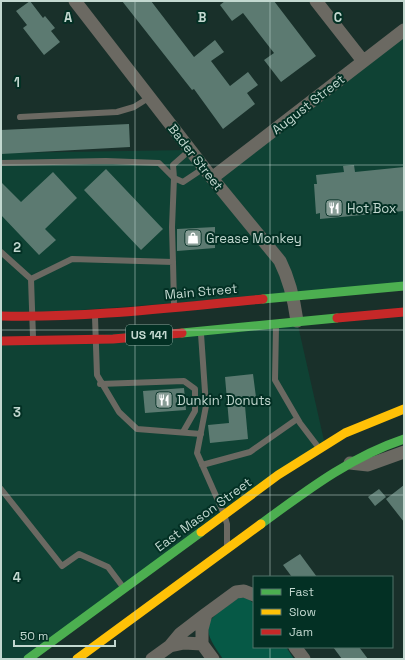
<svg xmlns="http://www.w3.org/2000/svg" width="405" height="660" viewBox="0 0 405 660" font-family="'Space Grotesk',sans-serif">
<rect width="100%" height="100%" fill="#19302a"/>
<path fill="#0f4234" d="M404,30V286L1,316V153L190,150L212,178Z
M297,321L325,445L28,659H1V341Z"/>
<path fill="#065946" d="M240,597L249,599L254,604V647H286L294,659H223C196,622 208,620 240,597Z"/>
<path fill="#5c7a71" d="M30,1L43,18L45,16L55,28L51,31L60,42L44,55L23,28L27,25L16,11Z
M122,1H151L194,57L215,40L224,52L211,61L230,86L248,72L258,85L247,93L255,104L223,129L194,89L192,90Z
M225,1H274L316,56L281,82L264,60L274,53L243,13L232,21L220,5Z
M129,124L130,147L1,154V130Z
M354,165L355,172L404,167V211L320,219V213L316,214L314,184H317L316,175L344,172L343,166Z
M106,169L163,229L141,250L84,190Z
M53,172L77,198L45,229L56,240L39,255L1,215V182L21,202Z
M215,227V248L177,251V229Z
M253,374L257,405L245,406L248,439L210,443L208,425L229,423L225,377Z
M184,388L186,410L145,413L143,391Z
M404,485V522L386,499Z
M379,489L386,497L375,506L368,497Z
M300,554L317,577H292L283,565Z
M333,647H359L368,659H342Z"/>
<g fill="none" stroke-linecap="round" stroke-linejoin="round">
<path stroke="#6b6962" stroke-width="6" d="M20,117L117,112L134,107L150,97
M190,150L173,165L174,178L183,182L204,168
M1,163L106,161L159,163L174,178L172,227L173,262
M1,252L31,279L33,337
M31,279L72,259L173,262L174,304
M95,317L97,375L119,412L137,429L201,434
M276,326L275,380L300,423L319,448
M201,334L206,406L197,453L224,514L227,524V545
M100,384L184,381L195,389V411L183,432
M202,465L250,452L297,419
M1,489L62,566L79,554L108,567L123,587"/>
<path stroke="#6b6962" stroke-width="13" d="M75,1L212,178L280,261C290,281 294,299 297,321
M316,1L363,61
M212,178L404,30
M350,463L368,465L404,452
M170,646L184,643L202,644
M295,647L304,659
M152,659L170,646L180,634L206,614
M213,659L202,644V629L206,614L236,592L244,591L254,595"/>
<path stroke="#4caf50" stroke-width="9" d="M263,299L404,286
M182,333L337,318
M261,524C306,491 350,457 404,439
M28,659L201,532"/>
<path stroke="#ffc107" stroke-width="9" d="M201,532L278,475L345,433L404,409
M77,659L261,524"/>
<path stroke="#c62828" stroke-width="9" d="M1,316C89,318 176,307 263,299
M337,318L404,312
M1,341L113,339L182,333"/>
</g>
<path fill="none" stroke="#c3d8d0" stroke-width="1" stroke-opacity="0.55" d="M135,1V659M270,1V577M1,165H404M1,330H404M1,495H404M270,647V659"/>
<defs>
<symbol id="restaurant-square" viewBox="-11 -11 22 22"><rect x="-9" y="-9" width="18" height="18" rx="4" fill="#889d96" stroke="#033024"/><path d="M-5-6h1v4h1v-4h1v4h1v-4h1v5L-1.5 .5V6h-2V.5L-5-1ZM5-6V6H3V1.5H1.5Q1.5-4 5-6Z" fill="#fff"/></symbol>
<symbol id="shop-square" viewBox="-11 -11 22 22"><rect x="-9" y="-9" width="18" height="18" rx="4" fill="#889d96" stroke="#033024"/><path d="M-5-2.5h2.3a2.7 3.5 0 0 1 5.4 0H5L5.5 6h-11ZM-1.5-2.5h3a1.5 2.3 0 0 0-3 0Z" fill="#fff"/></symbol>
</defs>
<g fill-rule="evenodd">
<use href="#restaurant-square" x="324" y="198" width="20" height="20"/>
<use href="#shop-square" x="183" y="228" width="20" height="20"/>
<use href="#restaurant-square" x="154" y="390" width="20" height="20"/>
</g>
<g text-anchor="middle" stroke-width="4" stroke-linejoin="round" paint-order="stroke">
<rect fill="#033024" stroke="#89a69c" stroke-width="1" x="126" y="325" width="46" height="20" rx="3"/>
<g font-size="12" font-weight="bold" fill="#c3d8d0">
<text x="149" y="339">US 141</text>
</g>
<g font-size="13" fill="#c3d8d0" stroke="#033024">
<text transform="translate(308 104) rotate(-38)" y="5">August Street</text>
<text transform="translate(196 157) rotate(52)" y="5">Bader Street</text>
<text transform="translate(201 291) rotate(-5)" y="5">Main Street</text>
<text transform="translate(203 514) rotate(-36)" y="5">East Mason Street</text>
</g>
<g font-size="13" fill="#c3d8d0" stroke="#033024" text-anchor="start">
<text x="347" y="213">Hot Box</text>
<text x="206" y="243">Grease Monkey</text>
<text x="177" y="405">Dunkin' Donuts</text>
</g>
</g>
<g font-size="13" text-anchor="middle" font-weight="bold" fill="#c3d8d0" stroke="#033024" stroke-width="4" stroke-linejoin="round" paint-order="stroke">
<text x="68" y="22">A</text>
<text x="202" y="22">B</text>
<text x="338" y="22">C</text>
<text x="17" y="87">1</text>
<text x="17" y="252">2</text>
<text x="17" y="417">3</text>
<text x="17" y="582">4</text>
</g>
<rect width="405" height="660" fill="none" stroke="#c3d8d0" stroke-width="4"/>
<rect x="253" y="576" width="140" height="72" fill="#033024" stroke="#507369"/>
<rect x="261" y="589" width="20" height="6" fill="#4caf50" stroke="#507369"/>
<text x="289" y="596" font-size="12" fill="#c3d8d0">Fast</text>
<rect x="261" y="609" width="20" height="6" fill="#ffc107" stroke="#507369"/>
<text x="289" y="616" font-size="12" fill="#c3d8d0">Slow</text>
<rect x="261" y="629" width="20" height="6" fill="#c62828" stroke="#507369"/>
<text x="289" y="636" font-size="12" fill="#c3d8d0">Jam</text>
<path d="M14 640v6h101v-6" fill="none" stroke="#c3d8d0" stroke-width="2"/>
<text x="20" y="640" font-size="12" fill="#c3d8d0" stroke="#033024" stroke-width="3" paint-order="stroke">50 m</text>
</svg>
